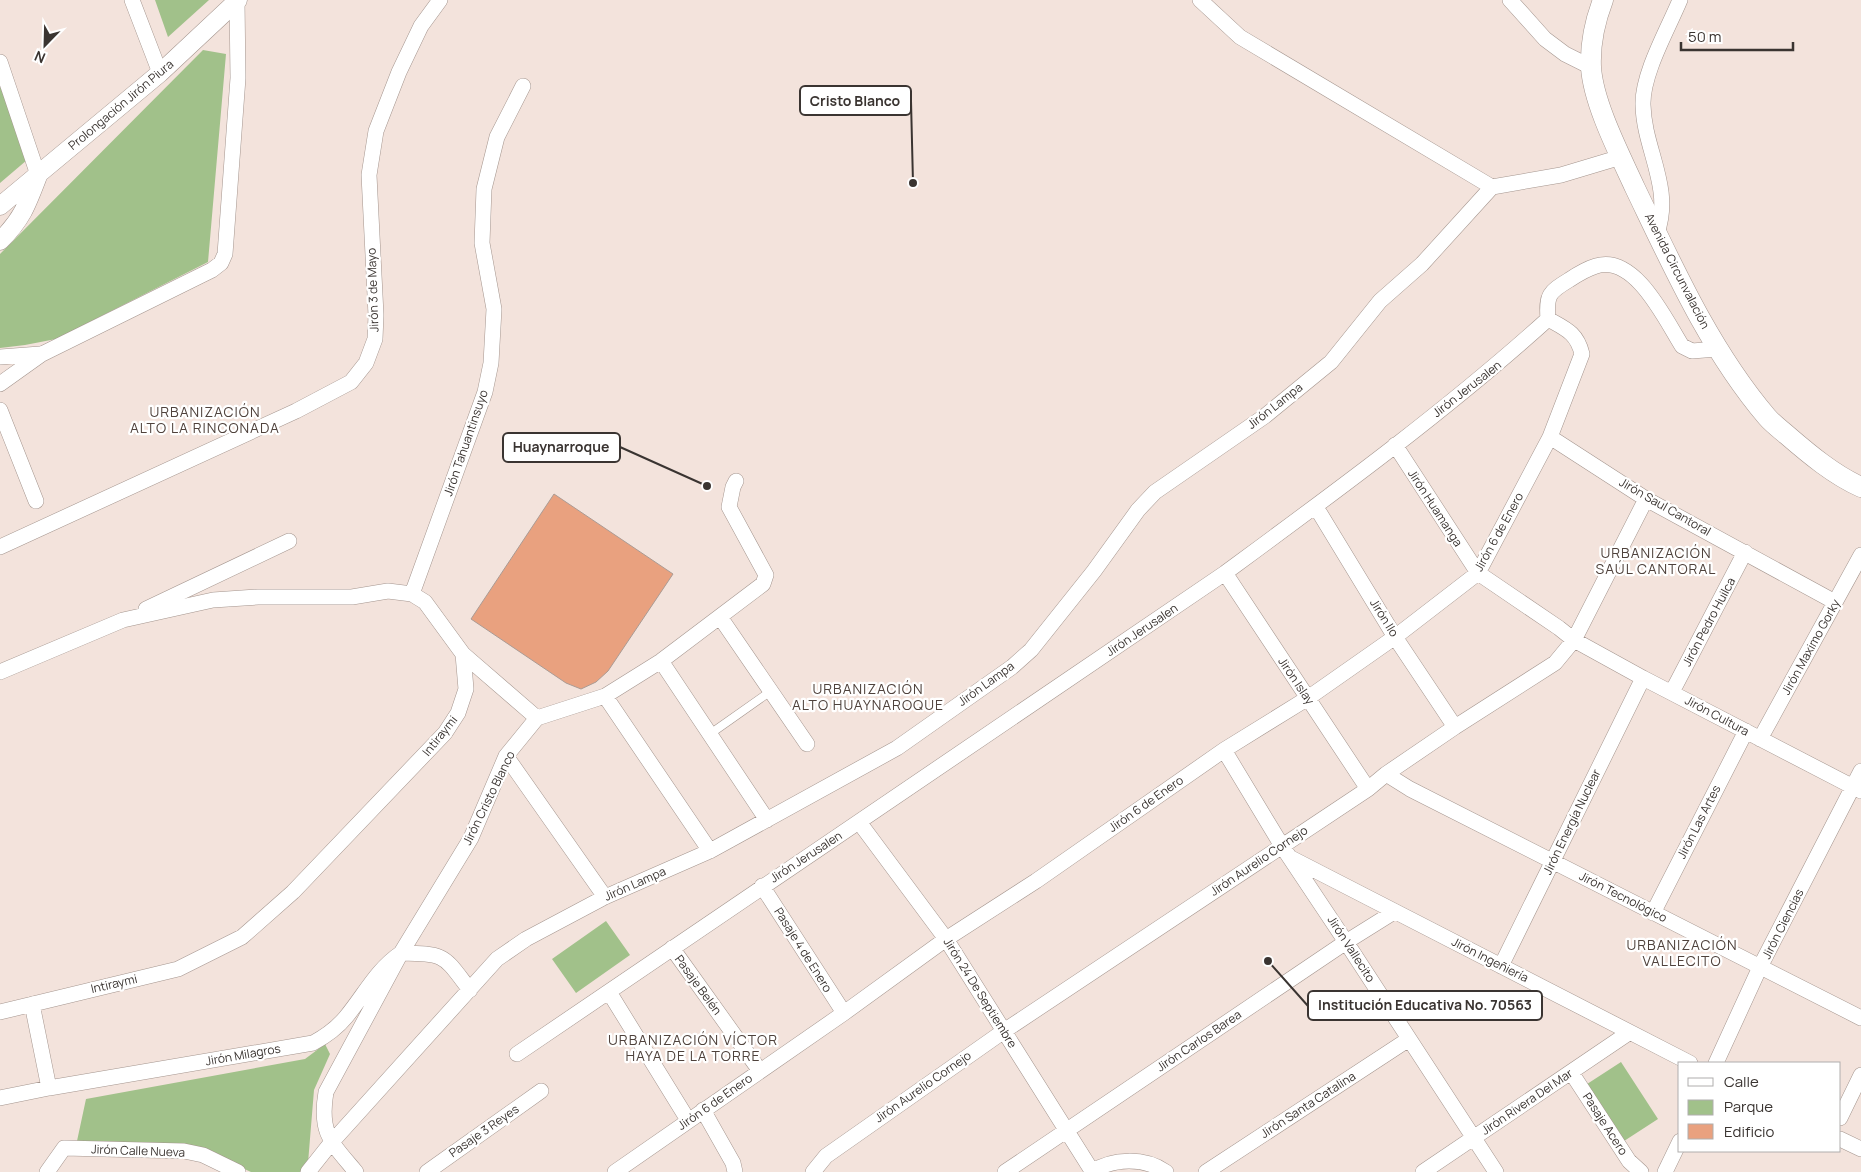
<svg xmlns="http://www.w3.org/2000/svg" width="1861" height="1172" viewBox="0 0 1861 1172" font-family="Manrope,sans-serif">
<rect width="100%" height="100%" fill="#f3e3dc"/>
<path fill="#a1c18a" d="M155,0H209L168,37Z
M203,50L226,54L208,262L56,339L25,345L0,348V254Z
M0,86L27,160L0,183Z
M606,921L630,955L576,993L552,959Z
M325,1044L330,1054L314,1090L308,1163L302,1172H251L199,1148L77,1141L86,1099L305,1059Z
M1621,1062L1658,1119L1621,1143L1584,1086Z"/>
<path fill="#e9a17f" stroke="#aa9b94" d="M554,494L673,574L608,671L596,682L581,689L566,683L471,619Z"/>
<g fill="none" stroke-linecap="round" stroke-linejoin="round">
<defs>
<path id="service" d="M710,734L771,691"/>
<path id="minor" d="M132,0L160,73
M1200,0L1240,37L1492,187
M1510,0L1545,39L1565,54L1591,67
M0,62L38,175
M1657,233C1673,187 1644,150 1643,105C1642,74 1668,29 1680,0
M1548,319C1546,295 1549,292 1569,280C1578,274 1586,269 1596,266C1635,254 1665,319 1682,346L1692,351L1717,349
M0,357L40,354
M0,384L42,354L212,270L221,263L225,254L238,78L237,1
M0,410L36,501
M1550,437L1646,499L1835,602
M1395,445L1478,573L1559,628L1574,640L1643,678L1861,791
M1316,507L1395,637L1455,727
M0,547L296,411L351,382L366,363L375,339L376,315L369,175L376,131L399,72L421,26L440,0
M1225,573L1368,789
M412,594L485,392L491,363L494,309L482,243L484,189L497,137L523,86
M146,609L289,541
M720,617L807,744
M463,654L537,718
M661,661L767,820
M0,672L123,620L213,600L258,597H352L388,591L412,594L425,602L463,654L466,689L458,713L445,733L293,892L242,937L178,969L0,1012
M1672,692L1745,552
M605,696L710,851
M1760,739L1861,555
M1224,750L1282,846L1346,942L1496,1172
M506,756L605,897
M1386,774L1410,789L1861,1018
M859,822L946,939L1092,1171
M1291,858L1690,1063
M762,886L844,1013
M1653,913L1746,731
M672,948L760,1071
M1501,966L1643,678
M609,992L688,1120
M32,1004L49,1088
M517,1054L1225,573C1335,492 1446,411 1548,319
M1716,1063L1760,967L1861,771
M1571,1072L1629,1161L1641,1172
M0,1098L49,1088L313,1043C326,1036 337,1028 346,1017C365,994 376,970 401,953C447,954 443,955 470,990
M703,1110L733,1163L735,1172
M1840,1118L1861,1075
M1840,1139L1861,1149
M47,1172L64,1148L184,1151L203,1155L238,1172
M308,1172L331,1143L497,959L526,939L605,897L710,851L897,748L1012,667L1031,650L1094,571L1138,510L1155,492L1265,416L1331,362L1380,301L1422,264L1492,187L1561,175L1621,157
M356,1172C331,1142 319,1133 326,1092L401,953L471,838L506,756L537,718L605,696L661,661L763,584L766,575L729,507L733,487L736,481
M427,1172L541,1091
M615,1172L844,1013L946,939L1036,881L1224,750L1308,698L1395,637L1478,573L1550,437L1582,354C1577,333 1566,329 1548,319
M813,1172L826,1156L1004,1031L1368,789L1386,774L1455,727L1555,663L1574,640L1646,499
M1005,1172L1346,942L1394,912
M1091,1172C1113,1158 1144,1157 1166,1172
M1206,1172L1409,1039
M1423,1172L1630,1032
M1665,1172L1680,1141"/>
<path id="tertiary" d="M0,206L160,73L238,0
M0,241C22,219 27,205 38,176"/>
<path id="secondary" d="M1603,0C1595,21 1590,44 1591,67C1593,103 1620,155 1635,188C1673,267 1710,350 1767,417C1773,424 1780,429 1787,435C1809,454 1834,475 1861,487"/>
</defs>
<use href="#service" stroke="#a4958e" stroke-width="9"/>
<use href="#minor" stroke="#a4958e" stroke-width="16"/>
<use href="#tertiary" stroke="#a4958e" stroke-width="19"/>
<use href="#secondary" stroke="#a4958e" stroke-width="21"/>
<use href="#service" stroke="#fff" stroke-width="8"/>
<use href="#minor" stroke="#fff" stroke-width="15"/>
<use href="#tertiary" stroke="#fff" stroke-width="18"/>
<use href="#secondary" stroke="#fff" stroke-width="20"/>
</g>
<g text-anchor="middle" stroke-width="4.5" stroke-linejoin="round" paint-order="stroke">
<g font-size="12" fill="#3a3431" stroke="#fff">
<text transform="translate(121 105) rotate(-40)" y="4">Prolongación Jirón Piura</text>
<text transform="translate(1677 271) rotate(63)" y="4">Avenida Circunvalación</text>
<text transform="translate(373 290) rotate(-92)" y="4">Jirón 3 de Mayo</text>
<text transform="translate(1467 389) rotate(-38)" y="4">Jirón Jerusalen</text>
<text transform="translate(1275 406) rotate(-38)" y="4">Jirón Lampa</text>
<text transform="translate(466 443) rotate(-71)" y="4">Jirón Tahuantinsuyo</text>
<text transform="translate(1665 507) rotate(30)" y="4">Jirón Saul Cantoral</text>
<text transform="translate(1435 508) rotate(57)" y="4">Jirón Huamanga</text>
<text transform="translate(1499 532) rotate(-61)" y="4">Jirón 6 de Enero</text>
<text transform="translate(1384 618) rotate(58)" y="4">Jirón Ilo</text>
<text transform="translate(1709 622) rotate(-62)" y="4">Jirón Pedro Huilca</text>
<text transform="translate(1142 630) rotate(-34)" y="4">Jirón Jerusalen</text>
<text transform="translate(1811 647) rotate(-61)" y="4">Jirón Maximo Gorky</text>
<text transform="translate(1296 681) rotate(56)" y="4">Jirón Islay</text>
<text transform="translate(986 684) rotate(-36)" y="4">Jirón Lampa</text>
<text transform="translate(1717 716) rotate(28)" y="4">Jirón Cultura</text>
<text transform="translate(440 736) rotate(-51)" y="4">Intiraymi</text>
<text transform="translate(489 798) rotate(-64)" y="4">Jirón Cristo Blanco</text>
<text transform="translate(1146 804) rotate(-35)" y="4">Jirón 6 de Enero</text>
<text transform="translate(1572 822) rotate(-64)" y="4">Jirón Energía Nuclear</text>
<text transform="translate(1699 822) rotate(-63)" y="4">Jirón Las Artes</text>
<text transform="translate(806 857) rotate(-33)" y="4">Jirón Jerusalen</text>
<text transform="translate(1259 861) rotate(-34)" y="4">Jirón Aurelio Cornejo</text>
<text transform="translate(635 884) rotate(-24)" y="4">Jirón Lampa</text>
<text transform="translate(1623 897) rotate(27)" y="4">Jirón Tecnológico</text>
<text transform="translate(1783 924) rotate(-63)" y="4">Jirón Ciencias</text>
<text transform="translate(1351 949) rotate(57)" y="4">Jirón Vallecito</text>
<text transform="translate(803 950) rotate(58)" y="4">Pasaje 4 de Enero</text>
<text transform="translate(1490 960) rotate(27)" y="4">Jirón Ingeñiería</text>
<text transform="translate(114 984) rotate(-13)" y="4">Intiraymi</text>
<text transform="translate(698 985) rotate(54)" y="4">Pasaje Belén</text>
<text transform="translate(980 993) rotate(58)" y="4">Jirón 24 De Septiembre</text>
<text transform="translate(1199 1041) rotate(-34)" y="4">Jirón Carlos Barea</text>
<text transform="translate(243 1055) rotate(-10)" y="4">Jirón Milagros</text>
<text transform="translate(923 1087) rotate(-35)" y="4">Jirón Aurelio Cornejo</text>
<text transform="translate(715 1102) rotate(-35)" y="4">Jirón 6 de Enero</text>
<text transform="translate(1527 1102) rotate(-34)" y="4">Jirón Rivera Del Mar</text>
<text transform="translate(1308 1105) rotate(-33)" y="4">Jirón Santa Catalina</text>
<text transform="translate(1605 1124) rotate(57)" y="4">Pasaje Acero</text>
<text transform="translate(484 1131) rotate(-35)" y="4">Pasaje 3 Reyes</text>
<text transform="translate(138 1151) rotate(2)" y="4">Jirón Calle Nueva</text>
</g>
<g font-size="14" letter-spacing="1" fill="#4f423c" stroke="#fff">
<text x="205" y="417">URBANIZACIÓN<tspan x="205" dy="16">ALTO LA RINCONADA</tspan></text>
<text x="1656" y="558">URBANIZACIÓN<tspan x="1656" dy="16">SAÚL CANTORAL</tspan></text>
<text x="868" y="694">URBANIZACIÓN<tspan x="868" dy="16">ALTO HUAYNAROQUE</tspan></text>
<text x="1682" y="950">URBANIZACIÓN<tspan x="1682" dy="16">VALLECITO</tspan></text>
<text x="693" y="1045">URBANIZACIÓN VÍCTOR<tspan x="693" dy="16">HAYA DE LA TORRE</tspan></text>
</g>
</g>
<path fill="none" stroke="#3a3431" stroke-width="2" d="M913 183L911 101M707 486L620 447M1268 961L1308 1006"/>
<g fill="#3a3431" stroke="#fff" stroke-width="2">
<circle cx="913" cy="183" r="5"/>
<circle cx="707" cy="486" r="5"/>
<circle cx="1268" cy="961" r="5"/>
</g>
<g fill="#fff" stroke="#3a3431" stroke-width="2">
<rect x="800" y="86" width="111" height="29" rx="5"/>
<rect x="503" y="433" width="117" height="29" rx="5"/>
<rect x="1308" y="991" width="234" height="29" rx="5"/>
</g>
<g font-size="14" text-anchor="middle" font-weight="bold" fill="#3a3431">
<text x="855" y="106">Cristo Blanco</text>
<text x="561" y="452">Huaynarroque</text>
<text x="1425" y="1010">Institución Educativa No. 70563</text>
</g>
<rect x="1678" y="1062" width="162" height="90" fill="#ffffff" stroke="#b0aead"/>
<rect x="1688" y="1078" width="25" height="8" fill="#ffffff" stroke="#b0aead"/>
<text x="1724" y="1087" font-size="15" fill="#3a3431">Calle</text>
<rect x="1688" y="1100" width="25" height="15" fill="#a1c18a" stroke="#b0aead"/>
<text x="1724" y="1112" font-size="15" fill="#3a3431">Parque</text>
<rect x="1688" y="1124" width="25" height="15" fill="#e9a17f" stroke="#b0aead"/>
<text x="1724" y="1137" font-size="15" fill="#3a3431">Edificio</text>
<g transform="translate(45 45) rotate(203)" stroke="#ffffff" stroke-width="4" paint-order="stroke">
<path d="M0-4L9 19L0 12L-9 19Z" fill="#3a3431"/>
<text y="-8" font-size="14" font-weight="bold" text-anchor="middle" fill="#3a3431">N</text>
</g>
<path d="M1681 42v8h112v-8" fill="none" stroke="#3a3431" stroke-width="2.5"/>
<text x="1688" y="42" font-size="15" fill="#3a3431" stroke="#ffffff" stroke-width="4" paint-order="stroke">50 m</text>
</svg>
